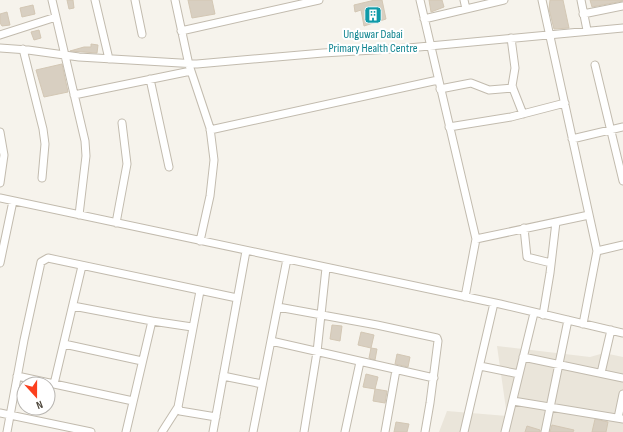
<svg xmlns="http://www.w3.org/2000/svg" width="623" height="432" viewBox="0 0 623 432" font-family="'Sofia Sans Condensed',sans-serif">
<rect width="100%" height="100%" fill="#f6f3ec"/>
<path fill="#eae5da" d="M497,346L590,357L604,353L623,357V432H439L447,411L507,416Z"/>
<path fill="#d8cfc1" stroke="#d3c7b4" d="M67,0H73L74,8L69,9Z
M188,0H212L215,14L192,18Z
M375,0H382L386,19L364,26L361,10L355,12L354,5Z
M429,0H442L444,7L431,12Z
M550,0H563L569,28L554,29L549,9Z
M590,0H623V1L592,7Z
M33,5L35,14L22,17L20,8Z
M7,12L10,25L2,26L0,23V14Z
M39,30L41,38L34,40L31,32Z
M91,44L98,45L97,53L70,51L84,47H91Z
M62,64L68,92L44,97L36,70Z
M332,325L342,326L340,341L330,339Z
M361,332L374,335L371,348L358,345Z
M371,348L377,349L375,360L369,358Z
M397,354L410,357L408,367L395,364Z
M366,374L378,377L375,389L363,387Z
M375,389L387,391L385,403L373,401Z
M595,419L608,422L606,432H592Z
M396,422L409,424L407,432H394Z
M552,425L574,430L573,432H550Z
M527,426L540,430V432H525Z"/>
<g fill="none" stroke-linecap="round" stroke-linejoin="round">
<defs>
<path id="minor" d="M52,0L85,141L86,156L79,215
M95,0L109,59
M135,0L142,34
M175,0L189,65L210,128L214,160L210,196L200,241
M420,0L476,239L465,297
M464,0L466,9
M542,0L597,251L583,324
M581,0L587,30
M583,14L623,6
M424,19L504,0
M181,31L319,0
M0,35L56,17
M511,38L515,68L512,86L523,114
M0,48L28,50L79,57L197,64L323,53L408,48L623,28
M23,49L43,129L45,144L42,178
M595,65L623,181
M150,79L169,167
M440,89L471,83L489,90L513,88
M74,95L191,71
M449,127L511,117L565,103
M210,130L438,80
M0,132L4,155L0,183
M572,139L623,127
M0,198L500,304L623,333
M116,223L127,164L122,123
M524,228L527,257L551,263
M476,239L589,215
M597,251L623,245
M0,263L13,201
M200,291L178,407L180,411L216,417
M73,306L152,321L192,327
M278,307L377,325L437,338L438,341L430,403L425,432
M543,315L550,273L556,222
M271,341L434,378
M64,344L142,361
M523,357L623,378
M480,366L519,374
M601,373L611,330
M17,376L133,401
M223,376L262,384
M54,384L82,266
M513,401L623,419
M0,413L91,432
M618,418L623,394
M7,432L24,340L41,262L48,258L237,298
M126,432L152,321
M162,432L178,407
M213,432L246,251
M253,432L287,259
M304,432L317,352L326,268
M345,432L360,362
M385,432L396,370
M464,432L494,303
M505,432L534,313
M545,432L568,320"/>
</defs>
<use href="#minor" stroke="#c2bbae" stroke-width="9"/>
<use href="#minor" stroke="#fff" stroke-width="7"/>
</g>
<defs>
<symbol id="building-square" viewBox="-11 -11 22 22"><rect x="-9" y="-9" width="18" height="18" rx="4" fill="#0f9aa8" stroke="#fff"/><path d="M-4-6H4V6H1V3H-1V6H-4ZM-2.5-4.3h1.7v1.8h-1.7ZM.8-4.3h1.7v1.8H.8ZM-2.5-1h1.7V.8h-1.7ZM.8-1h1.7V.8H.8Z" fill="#fff"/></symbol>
</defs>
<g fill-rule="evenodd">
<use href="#building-square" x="363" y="5" width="20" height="20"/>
</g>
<g text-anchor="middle" stroke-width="4" stroke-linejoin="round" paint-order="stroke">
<g font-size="12" fill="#0d838f" stroke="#fff">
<text x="373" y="38">Unguwar Dabai<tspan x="373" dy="14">Primary Health Centre</tspan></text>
</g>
</g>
<g transform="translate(36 396) rotate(159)"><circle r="19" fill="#ffffff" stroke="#b7b4b0"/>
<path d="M0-3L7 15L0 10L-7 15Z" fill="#fc3f1d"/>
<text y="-6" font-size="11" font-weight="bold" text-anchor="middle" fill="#4b4439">N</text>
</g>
</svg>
